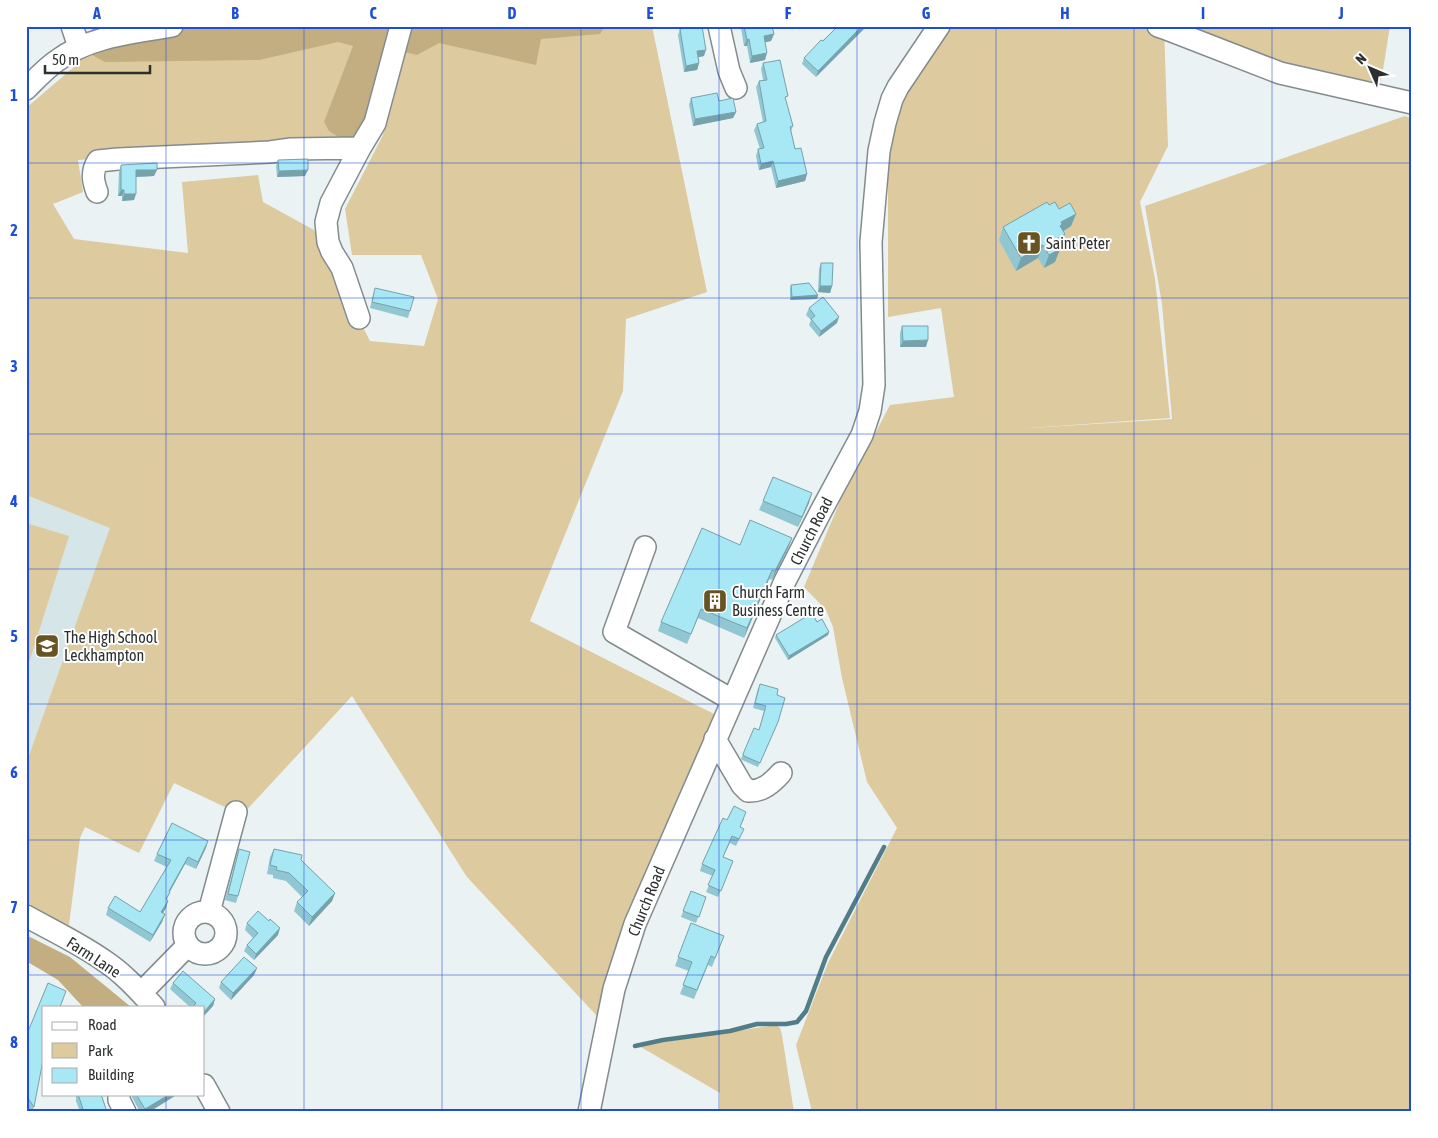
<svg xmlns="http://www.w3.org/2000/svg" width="1438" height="1138" viewBox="0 0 1438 1138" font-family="'Asap Condensed',sans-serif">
<rect width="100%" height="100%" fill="#eaf2f3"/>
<path fill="#d5e5e8" d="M26,495L111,528L26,764Z"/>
<path fill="#ddca9e" d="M381,26L345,137L78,160L83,192L53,204L74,239L188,253L182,182L258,175L263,202L314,230L370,341L424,346L438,299L421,255H352L345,209L383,135L411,26H652L707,292L626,319L623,391L530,621L716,715L597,1016L467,877L352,696L242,815L174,783L139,853L85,827L80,838L69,925L26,904V764L110,528L26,495V108L74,67L96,32Z
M939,26H1164L1168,146L1140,202L1155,279L1170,418L1016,429L1172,419L1162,304L1145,206L1405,116L1412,119V1112H812L796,1045L828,963L897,828L867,782L842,678L833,627L826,610L804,587L841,499L890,405L954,397L941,308L888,317V111Z
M1166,26H1390L1382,76L1376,92Z
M26,523L69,536L26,672Z
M776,1025L780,1028L782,1035L794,1112H720V1093L639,1046Z"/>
<path fill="#c2ae80" d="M96,26H605L600,34L541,39L536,65L439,43L417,55L391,49L374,114L351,145L329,131L324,122L353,46L338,42L259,60L105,62L90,54L92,29Z
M26,935L70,957L131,1007H83L58,980L26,961Z"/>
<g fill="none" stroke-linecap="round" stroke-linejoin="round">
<path stroke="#527d86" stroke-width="4.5" d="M635,1046L663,1040L730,1031L757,1024H786L797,1022L806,1011L826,957L884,847"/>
<defs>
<path id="minor" d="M72,26L79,47
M719,26L729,71L736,88
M1158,26L1164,28L1280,73L1412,103
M26,89C36,79 46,68 58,60C90,36 134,33 172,26
M97,192C93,181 91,172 98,161L118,159L270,152L291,149L360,148
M359,318L342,268L332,252L328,242L326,222L331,203L360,148L375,123L401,26
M645,547L614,632L732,700
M715,739L742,785L748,791C762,792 772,783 781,773
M184 933a21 21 0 1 1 42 0a21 21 0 1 1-42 0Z
M209,912L236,812
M26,916C53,931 81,944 106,962C124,974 139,991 154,1007
M141,993L187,946
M204,1085L219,1112
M119,1094V1100L125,1112
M589,1112L614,989L635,924L785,581L820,513L862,435L870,411L874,385L871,242L879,151L885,123L892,99L898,87L939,26"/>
</defs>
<use href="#minor" stroke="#848b8c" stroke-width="24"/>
<use href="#minor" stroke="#fff" stroke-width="21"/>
</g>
<path fill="#90c7d2" d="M741,26H772L774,34L771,41L765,42V60L750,63L747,46H744L741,28Z
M838,26L816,77L802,64L804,58Z
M680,29L704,56L698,57L699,63L697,70L684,72L678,35Z
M763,63L786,101L793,126L791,131L795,149L807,174L805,181L776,188L771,167L759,170L756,156L758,149H760L754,130L757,124L763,122L756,87L759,81L763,80L761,69Z
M691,98L719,101L736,112L733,118L693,126L689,105Z
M278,160L305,176L277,177L276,166Z
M121,165L154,176L136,177L134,200L122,201V196H118L119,172Z
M1049,205L1059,209L1076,214L1071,226L1063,231L1060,247H1059L1060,249L1055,262L1044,268L1038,258L1016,271L999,240L1003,227Z
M821,263L832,286L830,293L818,292L819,269Z
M791,285L818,295L817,299L790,300V288Z
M375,288L410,311L408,318L370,308Z
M809,308L837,323L819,337L809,325L811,320L806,315Z
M902,326L926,347H900V333Z
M763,501L809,503L798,527L759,510Z
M792,538L788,548L772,580L769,579L744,638L698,618L687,644L658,631L661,622L740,545Z
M817,622L829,632L828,635L788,660L775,638L776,635Z
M758,688L777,695L776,727L758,767L742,760L741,759L743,754L759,730L764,711L753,708Z
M744,819L740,827L741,835L736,846L730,843L723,857L733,861L718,897L706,892L713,876L700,871L702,864L727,820Z
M208,841L196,869L185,864L170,892L167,900L168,901L163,913L165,914L162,922L150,942L106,915L108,908L140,912L167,867L154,861L157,854Z
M239,849L238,896L236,903L225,900Z
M274,849L301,860L335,893L332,901L309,926L294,911L297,902L302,897L286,881L273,878V875L267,874L270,857Z
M691,891L706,897L696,923L681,917Z
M247,923L278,935L254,960L244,951L247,945L253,938L245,930Z
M691,923L724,936L712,967L708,965L694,999L680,994L689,971L675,966Z
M257,968L254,975L231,1000L219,988L221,982Z
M48,983L44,1007L34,1107L32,1112H31L26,1104V1037Z
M173,983L215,999L213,1006L204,1007H190L170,989Z
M76,1094H101L107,1112H80L76,1101Z
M131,1094H178L149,1112H140L132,1097Z"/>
<path fill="#76a2ab" d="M862,26H867L816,77L818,71Z
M774,34L771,41L762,43L764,36Z
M749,39L747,46H744L747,40Z
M706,50L704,56L695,58L697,51Z
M767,53L765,60L750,63L752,56Z
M699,63L697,70L684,72L686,66Z
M736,112L733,118L693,126L695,119Z
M773,161L771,167L759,170L761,164Z
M136,170H157L154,176L134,177Z
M308,170L305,176L277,177L279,171Z
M807,174L805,181L776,188L778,181Z
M121,190H124L122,196H118Z
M124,194H136L134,200L122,201Z
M1076,214L1071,226L1059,234L1055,238L1061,222Z
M1065,234L1060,247L1050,253L1055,240Z
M1043,245L1038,258L1016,271L1021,258Z
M1060,249L1055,262L1044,268L1049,255Z
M820,286H832L830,293L818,292Z
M818,295L817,299L790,300L792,297Z
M839,317L837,323L819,337L821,331Z
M928,340L926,347H900L903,341Z
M812,493L809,503L798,527L802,517Z
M792,538L788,548L772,580L775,571Z
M772,570L769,579L744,638L747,628Z
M829,632L828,635L788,660L789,656Z
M208,841L206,848L196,869L198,862Z
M188,857L185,864L166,898L169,891Z
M335,893L332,901L309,926L312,917Z
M168,901L166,908L159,920L161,912Z
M165,914L162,922L150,942L153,935Z
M280,928L278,935L254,960L256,954Z
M257,968L254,975L231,1000L233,993Z
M215,999L213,1006L204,1016V1012Z
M170,1094H178L149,1112H144L145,1109Z"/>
<path fill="#a8e7f4" stroke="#76a2ab" d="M694,26H702L706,50L697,51L699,63L686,66L680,29Z
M744,26H772L774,34L764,36L767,53L752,56L749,39L747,40Z
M838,26H862L818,71L804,58L821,40L823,41Z
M780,60L788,96L785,97L793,126L790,127L795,149L801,148L807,174L778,181L773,161L761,164L758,149L764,148L757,124L766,121L759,81L767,80L763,63Z
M717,93L719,101L733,98L736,112L695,119L691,98Z
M308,159V170L279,171L278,160Z
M157,163V170H136V194H124V190H121V165Z
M1047,202L1049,205L1055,202L1059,209L1070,203L1076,214L1061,222L1062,224L1060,226L1065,234L1055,240L1060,249L1049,255L1043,245L1021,258L1003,227Z
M821,263H833L832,286H820Z
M809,283L818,295L792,297L791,285Z
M375,288L414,297L410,311L372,302Z
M823,297L839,317L821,331L811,319L815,316L809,308Z
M902,326H928V340L903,341Z
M773,477L812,493L802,517L763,501Z
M750,520L792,538L775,571L772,570L747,628L701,609L691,634L661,622L702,528L740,545Z
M812,613L817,622L822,619L829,632L789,656L776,635Z
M760,684L778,689L777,695L785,698L778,722L760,763L744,756L743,754L754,728L759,730L766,706L755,703Z
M734,806L746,812L740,827L744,829L739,839L732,836L723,857L733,861L721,891L708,885L715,870L702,864L723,818L727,820Z
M172,823L208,841L198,862L188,857L169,891L170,892L166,899L168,901L161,912L165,914L153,935L108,908L115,896L140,912L171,860L157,854Z
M239,849L250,852L238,896L228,894Z
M274,849L302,855L301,860L335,893L312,917L297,902L308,891L289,873L276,870L277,867L270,865Z
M691,891L706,897L699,917L683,911Z
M258,911L269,921L270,919L280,928L256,954L247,945L258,933L247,923Z
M691,923L724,936L715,958L711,956L697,990L683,985L692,962L678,957Z
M244,957L257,968L233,993L221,982Z
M183,971L215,999L204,1012V1007H193L196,1003L173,983Z
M48,983L66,991L60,1007H44V1055L34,1107L26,1095V1040L27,1034Z
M78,1094H101L107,1112H84Z
M136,1094H170L145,1109Z"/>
<path fill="none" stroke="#1d4ed8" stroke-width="1" stroke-opacity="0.55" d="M166,26V1007M304,26V1112M442,26V1112M581,26V1112M719,26V1112M857,26V1112M996,26V1112M1134,26V1112M1272,26V1112M26,163H1412M26,298H1412M26,434H1412M26,569H1412M26,704H1412M26,840H1412M26,975H1412M166,1094V1112"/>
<defs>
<symbol id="church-square" viewBox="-11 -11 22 22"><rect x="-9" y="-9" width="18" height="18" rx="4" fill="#675422" stroke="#fff"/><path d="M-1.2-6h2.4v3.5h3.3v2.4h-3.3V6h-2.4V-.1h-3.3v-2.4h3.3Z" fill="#fff"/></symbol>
<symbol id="building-square" viewBox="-11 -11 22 22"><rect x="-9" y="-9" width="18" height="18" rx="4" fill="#675422" stroke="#fff"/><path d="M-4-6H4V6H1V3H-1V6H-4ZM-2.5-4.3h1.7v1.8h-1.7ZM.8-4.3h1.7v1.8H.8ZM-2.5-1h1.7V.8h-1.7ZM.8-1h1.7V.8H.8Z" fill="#fff"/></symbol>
<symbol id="school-square" viewBox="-11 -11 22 22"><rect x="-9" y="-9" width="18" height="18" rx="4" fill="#675422" stroke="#fff"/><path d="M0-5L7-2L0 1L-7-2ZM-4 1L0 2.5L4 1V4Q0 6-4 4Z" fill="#fff"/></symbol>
</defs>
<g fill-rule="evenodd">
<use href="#church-square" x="1015" y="229" width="28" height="28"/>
<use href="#building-square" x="701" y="587" width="28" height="28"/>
<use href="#school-square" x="33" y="632" width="28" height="28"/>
</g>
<g text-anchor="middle" stroke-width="4" stroke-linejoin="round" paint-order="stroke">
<g font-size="16" fill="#2c2f2f" stroke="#fff" text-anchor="start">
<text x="1046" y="249">Saint Peter</text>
<text x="732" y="598">Church Farm<tspan x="732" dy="18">Business Centre</tspan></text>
<text x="64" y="643">The High School<tspan x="64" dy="18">Leckhampton</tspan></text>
</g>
<g font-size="16" fill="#2c2f2f" stroke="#fff">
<text transform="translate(811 531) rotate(-63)" y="6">Church Road</text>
<text transform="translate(646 901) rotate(-68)" y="6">Church Road</text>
<text transform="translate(94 957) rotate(33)" y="6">Farm Lane</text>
</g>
</g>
<rect width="1438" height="1138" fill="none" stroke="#ffffff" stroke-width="55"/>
<rect x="42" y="1006" width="162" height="90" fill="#ffffff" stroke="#abacac"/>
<rect x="52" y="1022" width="25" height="8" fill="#ffffff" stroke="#abacac"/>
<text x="88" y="1030" font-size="15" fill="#2c2f2f">Road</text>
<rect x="52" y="1043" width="25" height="15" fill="#ddca9e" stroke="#abacac"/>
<text x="88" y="1056" font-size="15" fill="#2c2f2f">Park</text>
<rect x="52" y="1068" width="25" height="15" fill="#a8e7f4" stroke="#abacac"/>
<text x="88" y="1080" font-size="15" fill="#2c2f2f">Building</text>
<g transform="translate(1370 68) rotate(315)" stroke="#ffffff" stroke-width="4" paint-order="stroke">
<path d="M0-4L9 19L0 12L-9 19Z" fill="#2c2f2f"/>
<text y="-8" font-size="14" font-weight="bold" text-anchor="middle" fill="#2c2f2f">N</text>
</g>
<path d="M45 65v8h105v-8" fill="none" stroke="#2c2f2f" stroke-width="2.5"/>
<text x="52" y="65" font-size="15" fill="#2c2f2f" stroke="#ffffff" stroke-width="4" paint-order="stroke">50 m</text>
<rect x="28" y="28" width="1382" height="1082" fill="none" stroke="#1d4ed8" stroke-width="2"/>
<g font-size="16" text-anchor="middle" font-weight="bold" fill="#1d4ed8">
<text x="97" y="19">A</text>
<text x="235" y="19">B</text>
<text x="373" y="19">C</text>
<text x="512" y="19">D</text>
<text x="650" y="19">E</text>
<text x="788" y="19">F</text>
<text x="926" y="19">G</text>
<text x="1065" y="19">H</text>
<text x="1203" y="19">I</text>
<text x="1341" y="19">J</text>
<text x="14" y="101">1</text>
<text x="14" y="236">2</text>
<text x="14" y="372">3</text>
<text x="14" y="507">4</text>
<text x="14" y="642">5</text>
<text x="14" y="778">6</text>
<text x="14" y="913">7</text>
<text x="14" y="1048">8</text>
</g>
</svg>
